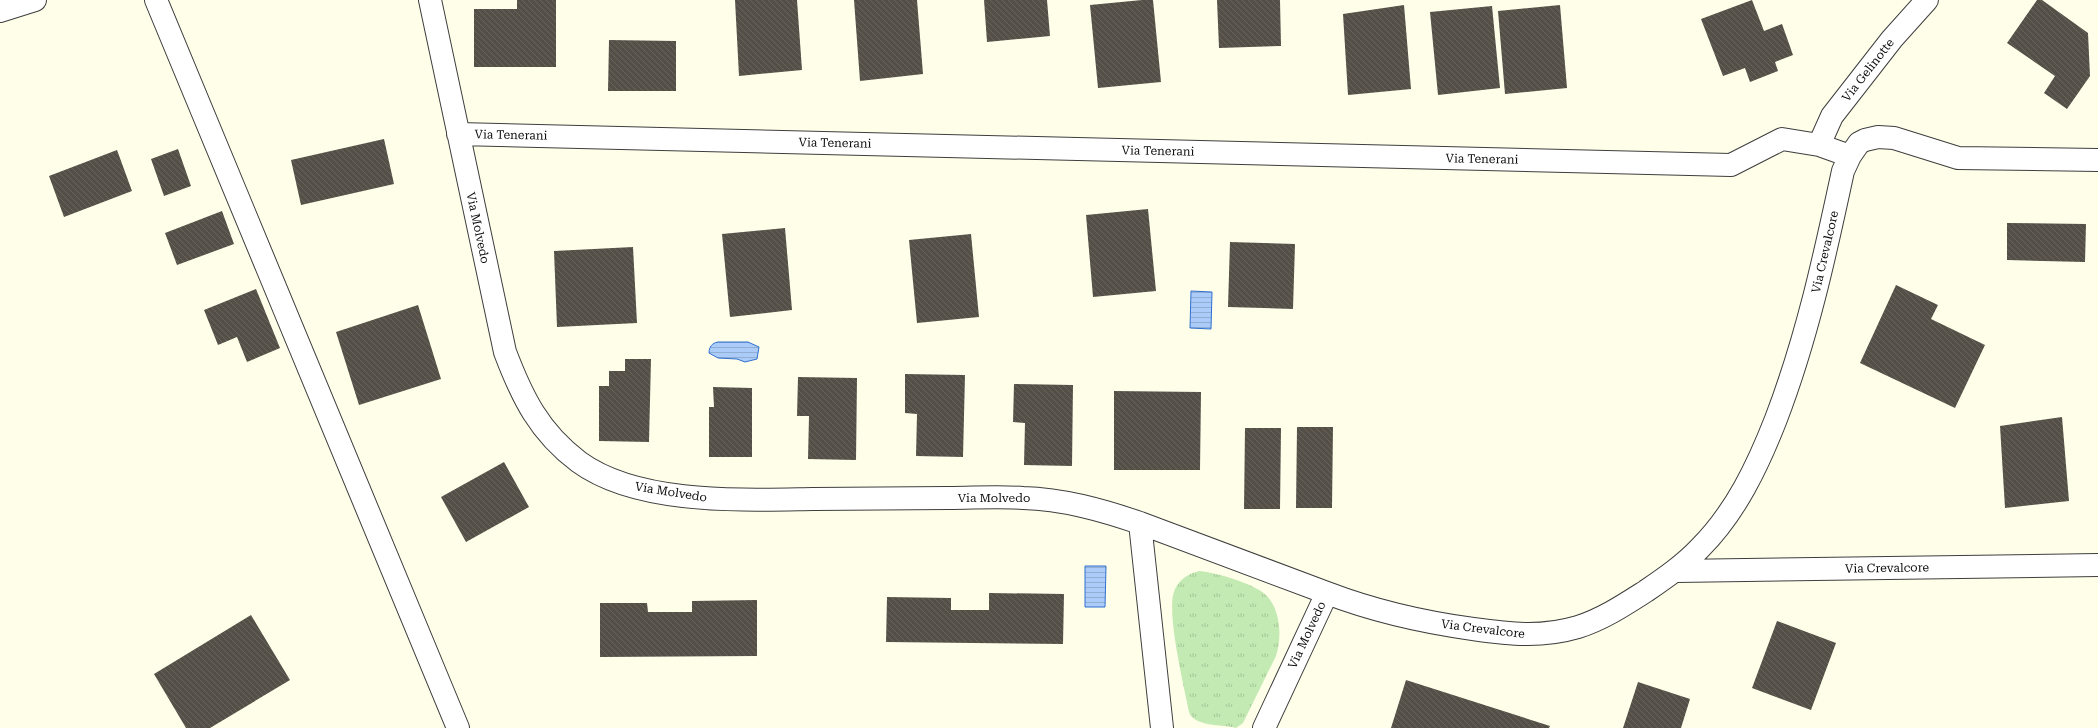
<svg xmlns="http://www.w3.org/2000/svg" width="2098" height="728" viewBox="0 0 2098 728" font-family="'Roboto Serif',serif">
<defs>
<pattern id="grass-tufts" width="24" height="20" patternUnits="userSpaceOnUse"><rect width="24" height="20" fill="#c3eab2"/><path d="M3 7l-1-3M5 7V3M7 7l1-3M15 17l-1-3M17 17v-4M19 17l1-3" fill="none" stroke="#a6c798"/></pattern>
<pattern id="water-rules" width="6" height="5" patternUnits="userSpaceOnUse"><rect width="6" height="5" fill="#abccf8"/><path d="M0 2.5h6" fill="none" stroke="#92aed3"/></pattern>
<pattern id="building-back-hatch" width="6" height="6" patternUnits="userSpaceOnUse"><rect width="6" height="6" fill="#544f47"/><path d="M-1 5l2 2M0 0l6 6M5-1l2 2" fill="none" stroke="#68645d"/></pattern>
</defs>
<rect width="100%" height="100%" fill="#ffffe9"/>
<path fill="url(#grass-tufts)" d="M1200,571C1217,573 1253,583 1266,595C1281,610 1282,638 1276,656L1243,723L1236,728C1222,724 1194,727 1189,712C1184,686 1165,609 1175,589C1180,579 1189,573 1200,571Z"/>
<path fill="url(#water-rules)" stroke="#306fd2" d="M1191,291L1212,292L1211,329L1190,328Z
M718,342H748L759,347L757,359L745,362L737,359L718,358L709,353C709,347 712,343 718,342Z
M1085,566H1106L1105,607H1085Z"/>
<path fill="url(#building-back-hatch)" d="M517,0H556V67H474V9H517Z
M735,0H797L802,70L739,76Z
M854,0H917L923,74L860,81Z
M984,0H1047L1050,36L987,42Z
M1142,0H1153L1161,82L1098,88L1090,5Z
M1217,0H1280L1281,46L1219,48Z
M1752,0L1764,31L1782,24L1793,55L1775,62L1778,71L1750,82L1745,68L1723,76L1701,19Z
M2037,0H2042L2088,33L2090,76L2067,109L2044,93L2055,76L2007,43Z
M1404,5L1411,89L1348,95L1343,14Z
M1560,5L1567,88L1505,94L1498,11Z
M1492,6L1500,88L1438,95L1430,12Z
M609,40L676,41V91H608Z
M384,139L394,184L301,205L291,160Z
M178,149L191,186L164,196L151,159Z
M117,150L132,191L64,217L49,176Z
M1148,209L1156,291L1093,297L1086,215Z
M222,211L234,244L177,265L165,233Z
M2007,223L2086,224L2085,262L2007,260Z
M785,228L792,310L730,317L722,234Z
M971,234L979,317L917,323L909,240Z
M1230,242L1295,244L1293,309L1228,307Z
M633,247L637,323L557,327L554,251Z
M1896,285L1938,305L1931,319L1985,345L1955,408L1860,363Z
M256,289L280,348L247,362L237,337L218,345L204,310Z
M418,305L441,379L359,405L336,332Z
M625,359H651L649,442L599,441V386H609V371H625Z
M905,374L965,375L963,457L916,456L917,414L905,413Z
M798,377L857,378L856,460L808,459L809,416H797Z
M1014,384L1073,385L1072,466L1024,465L1025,423L1013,422Z
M713,387L752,388V457H709V407H714Z
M1114,391L1201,392L1200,470H1114Z
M2062,417L2069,501L2005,508L2000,426Z
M1297,427H1333L1332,508H1296Z
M1245,428H1281L1280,509H1244Z
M504,462L529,507L466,542L441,497Z
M989,593L1064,594L1063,644L886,642L887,597L951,598V610H989Z
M757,600V656L600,657V603H647L648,612H692V601Z
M251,615L290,680L210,728H186L154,674Z
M1777,621L1836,643L1811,710L1752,688Z
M1406,680L1550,726L1549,728H1391Z
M1638,682L1690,699L1681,728H1623Z"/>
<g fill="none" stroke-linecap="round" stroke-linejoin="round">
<defs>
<path id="minor" d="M156,0L458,728
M430,0L505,352C522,397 539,432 579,462C638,505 743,500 813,499C858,499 903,498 948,498C973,498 998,496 1023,498C1063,499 1102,510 1140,523L1327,593L1264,728
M0,11L35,0
M458,134L1731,165L1782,139L1819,145L1850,156
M1819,145L1832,116L1892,39L1927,0
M1140,523L1162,728
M1676,571L2098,565
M1327,593C1374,611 1422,622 1473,629C1509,634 1541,638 1578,627C1603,619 1624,605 1646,591C1665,578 1684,565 1700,548C1736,512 1758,465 1776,419C1807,338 1825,255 1843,171L1850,156L1859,143L1865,140L1878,137L1894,138L1958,158L2098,160"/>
</defs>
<use href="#minor" stroke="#3e3e3e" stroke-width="24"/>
<use href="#minor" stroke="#fff" stroke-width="22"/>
</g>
<g text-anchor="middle" stroke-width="4" stroke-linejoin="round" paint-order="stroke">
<g font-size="12" fill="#0b0b0b" stroke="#fff">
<text transform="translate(1868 70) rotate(-52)" y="4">Via Gelinotte</text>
<text transform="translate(511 135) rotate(1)" y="4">Via Tenerani</text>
<text transform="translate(835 143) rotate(1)" y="4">Via Tenerani</text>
<text transform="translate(1158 151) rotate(1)" y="4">Via Tenerani</text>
<text transform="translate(1482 159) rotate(1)" y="4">Via Tenerani</text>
<text transform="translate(478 228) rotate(78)" y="4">Via Molvedo</text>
<text transform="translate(1825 252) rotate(-77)" y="4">Via Crevalcore</text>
<text transform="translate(671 492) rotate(9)" y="4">Via Molvedo</text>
<text x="994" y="502">Via Molvedo</text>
<text transform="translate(1887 568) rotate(-1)" y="4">Via Crevalcore</text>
<text transform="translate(1483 629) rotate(7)" y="4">Via Crevalcore</text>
<text transform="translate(1307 635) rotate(-65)" y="4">Via Molvedo</text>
</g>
</g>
</svg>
